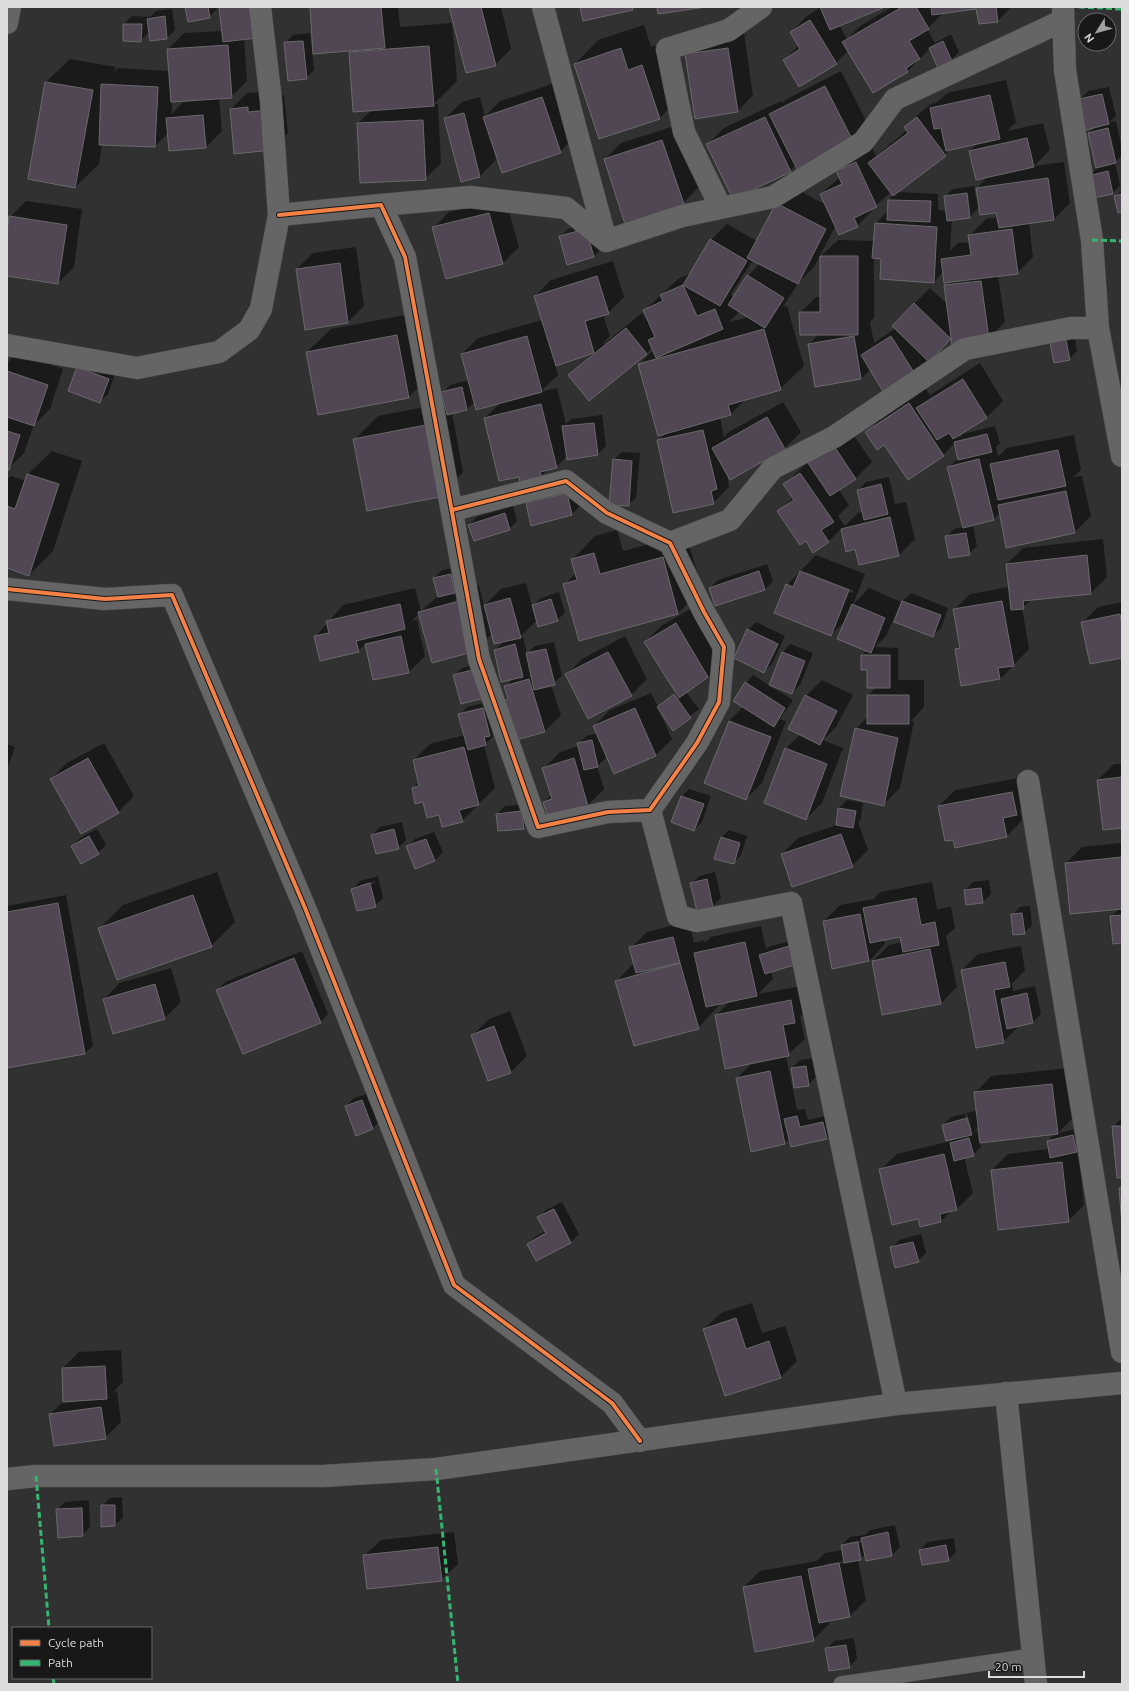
<svg xmlns="http://www.w3.org/2000/svg" width="1129" height="1691" viewBox="0 0 1129 1691" font-family="Ubuntu,sans-serif">
<rect width="100%" height="100%" fill="#313131"/>
<path fill="#0007" fill-rule="evenodd" d="M187,7H217V9L209,17Z
M220,7L244,38L247,81L231,97L219,98L222,131L206,147L168,133L155,146L102,144L99,164L75,187L46,82L70,59L116,67L115,72L118,68L169,71L168,49L184,33L223,31ZM191,100V102H183L172,114V101Z
M311,7H398L400,27L452,23L457,81L434,104H438L441,163L425,179L358,123L372,110L350,53L353,50Z
M450,7H501L511,49L495,65Z
M821,7H883L839,25L847,39L860,26L892,7H1011L998,21L977,7L944,12L927,29L935,43L951,34L959,52L951,60L930,48L908,71L873,92L849,50L836,63L784,60L799,45L791,32L807,16Z
M172,9L175,30L167,38L150,40L149,32L140,41L124,24L132,16L150,17L156,11Z
M644,25L651,47L666,42L683,94L660,118L599,138L575,64L598,40Z
M310,33L314,70L306,78L285,43L293,35Z
M744,33L753,95L737,112L686,55Z
M841,71L868,125L852,141L796,165L790,171L708,144L724,128L781,101L782,103L787,99Z
M1006,80L1016,122L1007,131L1043,123L1050,150L1034,166L1064,162L1070,203L1054,219L1029,223L1033,257L1017,273L998,276L1005,322L989,338L952,337L914,373L871,369L861,379L809,344L819,334L800,313L816,297H821V256L838,240L874,241L875,224L888,211L889,200L893,195L891,192L873,208V210L857,226L836,225L814,267L799,282L783,307L787,306L804,366L780,389L746,399L731,414L720,417L724,437L729,432L783,402L801,432L785,448L731,479L727,473L729,487L713,503L659,440L667,432L639,365L653,350L652,348L646,354L569,376L594,352L555,365L558,375L540,392L557,388L566,424L571,419L602,415L606,446L598,454L567,456L556,467L548,469L541,476H520L485,418L501,402H475L467,409L452,413L463,472L440,496L354,440L378,416L445,403L443,393L450,385L469,380L462,354L478,338L542,320L535,296L551,280L613,261L624,297L608,313L603,315L610,336L603,343L604,344L642,313L649,321L645,310L678,279L692,273L711,240L727,224L757,241L777,203L793,187L826,205L821,194L840,177L837,172L853,156L872,147L876,156L907,130L905,128L921,112L934,102L935,104L947,93ZM979,142L970,151L988,176L977,188L978,198H976L974,186L953,189L945,197L947,211L938,210V194L897,192L953,148ZM979,207L997,211L998,217L986,219L970,235L971,242L958,243L950,251L952,219L970,217ZM874,257L882,258L934,282L944,271L949,282L945,286L948,305L930,288L914,304L896,328L874,343L870,322L874,318ZM753,260L760,263L748,276L733,299L731,294ZM738,310L749,317L729,322L739,312Z
M558,82L576,136L560,152L493,148L496,160L480,176L461,180L445,118L462,102L480,97L485,116L500,101Z
M1109,87L1116,116L1109,122L1116,121L1122,149V156L1115,162L1120,185L1113,193L1089,176L1099,166L1089,133L1096,126L1080,99L1088,91Z
M263,92L264,97L284,95L288,133L272,149L231,109L247,93Z
M678,125L699,187L683,203L605,159L621,143Z
M1122,190V211L1115,197Z
M505,197L519,247L503,263L433,228L449,212Z
M26,201L82,209L74,267L58,283L7,275V240L10,217Z
M594,222L602,248L594,256L568,264L560,237L568,229Z
M356,247L364,306L348,322L306,328L297,269L313,253Z
M421,312L432,373L409,397L307,352L331,329Z
M1074,333L1077,351L1069,359L1051,344Z
M17,353L63,369L50,409L34,425L24,453L8,469L7,363Z
M980,363L1003,401L987,417L957,435L959,438L963,434L995,426L1000,443L996,447L998,457L1007,448L1074,435L1081,470L1073,477L1082,476L1091,516L1075,532L1000,513L994,519L973,525L977,546L969,554L946,537L954,529L964,527L948,468L959,457L955,443L943,455L884,444L866,433L882,417L925,388L930,395Z
M78,367L116,371L108,394L100,402Z
M850,430L872,462L856,478L839,490L849,505L838,516L845,526L858,513L863,512L858,490L866,482L889,477L895,504L906,502L915,539L899,555L856,548L847,550L842,528L829,541L813,551L806,540L779,512L793,497L785,484L801,468Z
M52,451L82,461L53,551L29,575L7,567V480L11,476L26,481L28,474Z
M622,452L640,453L636,498L628,505L614,459Z
M575,486L580,506L572,514L527,504L535,496Z
M513,506L517,521L509,529L469,525L477,517Z
M617,530L623,551L686,534L702,589L678,613L580,640L565,584L576,573L572,560L595,536Z
M1103,539L1107,577L1091,593L1032,599L1022,608L1029,649L1000,679L956,650L960,645L954,610L970,594L1009,587L1007,564L1023,548Z
M816,555L865,574L853,605L869,588L901,602L886,636L875,647L898,648V680H924V707L911,721L914,722L900,788L884,804L856,729L868,716V696L876,687L868,669H862V655L867,650L847,619L831,635L787,585ZM806,572L854,591L853,593L805,574Z
M767,564L773,581L765,589L716,605L710,588L718,580Z
M458,567L456,591L479,585L484,606L501,589L526,583L532,606L541,598L559,592L565,613L557,620H537L519,638L523,637L527,654L535,646L554,642L562,676L551,685L561,715L545,731L503,701L508,696L505,687L514,678L495,650L504,641L492,634L475,650L420,613L412,621L417,620L425,656L409,672L374,679L366,644L358,651L315,637L343,605L415,588L421,611L438,596L434,578L442,570Z
M911,593L948,608L941,628L933,636L895,622L903,601Z
M1122,602V657L1082,623L1098,607Z
M692,608L724,660L708,677L686,692L699,709L673,729L659,711L672,739L656,755L615,773L604,752L606,758L597,766L604,789L588,805L548,817L544,802L551,795L544,768L560,752L579,746V743L586,736L597,733L594,726L610,710L651,693L658,707L677,691L645,642L661,626Z
M756,622L785,636L772,664L764,671L748,630Z
M625,636L647,679L631,695L566,675L582,659Z
M790,644L813,653L800,685L792,693L770,686L793,700L780,719L786,721L762,783L746,799L729,721L744,706L746,683L753,675L770,686L783,652Z
M484,662L491,689L454,676L462,668Z
M822,680L853,695L836,727L823,740L843,748L822,803L806,819L765,803L786,748L801,734L806,696Z
M491,701L497,727L492,732L493,737L484,745L495,788L462,821L439,814L413,789L419,782L414,760L430,744L465,735L460,715L467,707Z
M104,743L134,796L118,812L51,779L67,763Z
M7,744L15,747L7,770Z
M1114,764H1122V827L1098,780Z
M1028,776L1033,798L1020,810L1022,820L1006,837L954,839L939,806L955,790Z
M689,789L711,796L702,822L694,830L682,796Z
M847,800L863,803L861,819L858,822L868,850L852,866L782,854L798,838L837,825L839,808Z
M530,804L531,820L523,828L497,814L505,806Z
M402,822L406,840L398,848L372,835L380,827Z
M97,829L106,845L98,853L72,846L80,838Z
M729,830L747,836L741,855L733,863L721,838Z
M434,832L443,852L435,860L416,867L408,847L415,839Z
M1122,843V942L1111,917L1120,908L1066,863L1082,847Z
M217,872L235,922L211,946L99,929L123,905Z
M715,872L721,898L713,906L697,910L691,884L699,876Z
M378,876L383,898L375,906L353,889L360,881ZM375,881V883L360,887V885Z
M989,880L991,894L983,902L965,890L973,882Z
M932,882L937,909L951,907L955,928L946,936L957,987L941,1003L883,1014L873,961L889,945L902,942L901,935L883,939L885,944L869,961L824,921L840,905L874,899L880,892Z
M66,895L93,1046L85,1053L7,1067V906Z
M1030,906L1032,925L1024,933L1012,915L1020,907Z
M689,921L694,943L704,940L705,943L711,937L761,926L766,949L768,947L797,939L771,971L773,979L758,994L807,985L811,1006L800,1017L805,1039L786,1056L797,1110L805,1109L808,1120L831,1115L834,1131L827,1139L790,1138L785,1143L737,1078L753,1062L716,1016L730,1001L721,1003L698,1028L617,981L634,963L631,948L647,932Z
M1021,946L1025,970L1012,984L1013,991L1035,986L1041,1014L1033,1022L1019,1026L1003,1042L962,970L978,954Z
M302,951L328,1014L320,1022L217,990L225,982Z
M171,968L181,1002L165,1018L114,1033L104,999L120,983Z
M510,1011L527,1056L511,1072L489,1080L473,1035L489,1019Z
M814,1058L816,1077L808,1085L792,1068L800,1060Z
M1068,1068L1074,1117L1058,1133L1081,1128L1078,1150L1084,1205L1068,1221L992,1170L1008,1154L1049,1149L1048,1141L1056,1133L980,1142L981,1147L973,1155L964,1157L973,1193L957,1209L951,1211L941,1221L920,1226L918,1218L880,1170L897,1154L947,1142L943,1125L951,1117L975,1111L978,1117L975,1093L991,1076ZM967,1113L972,1130H969L965,1114ZM979,1126L981,1141H979L977,1131L974,1132ZM956,1138L954,1140L947,1142V1140Z
M370,1093L380,1121L372,1129L346,1106L354,1098Z
M1122,1118V1177L1113,1127Z
M562,1202L579,1234L571,1242L537,1260L528,1244L536,1236L546,1231L538,1218L546,1210Z
M921,1234L926,1253L918,1261L892,1248L899,1240Z
M752,1303L762,1333L785,1326L797,1361L781,1377L704,1329L721,1313Z
M121,1350L123,1382L113,1392L117,1391L121,1422L105,1438L50,1414L64,1401L63,1368L79,1352Z
M122,1497L123,1518L115,1525L102,1526V1506L110,1498Z
M89,1500L90,1527L83,1535L57,1510L65,1502Z
M895,1525L900,1547L892,1555H865L858,1560L866,1600L850,1616L829,1620V1624L813,1640L744,1587L760,1571L817,1561L825,1553L843,1550L842,1545L850,1537L865,1535L870,1530ZM863,1540V1542L850,1544V1542ZM844,1561V1563L826,1567V1564Z
M454,1532L458,1564L441,1580L364,1556L381,1540Z
M954,1538L956,1552L948,1560L920,1550L928,1542Z
M854,1638L857,1659L849,1667L827,1649L834,1641Z"/>
<path fill="#514653" stroke="#6a6a6a" d="M185,7H208L210,18L188,22Z
M219,7H253L257,38L223,42Z
M310,7H381L385,48L313,54Z
M449,7H481L496,66L466,73Z
M580,7H632L633,10L583,21Z
M657,7H706L658,14Z
M820,7H885L830,30Z
M902,7H916L929,29L909,41L920,59L906,68L908,72L873,93L842,42Z
M931,7H996L998,22L979,24L976,9L932,15Z
M165,16L167,39L150,41L147,19Z
M810,20L837,64L799,87L783,60L800,49L790,32Z
M123,24H142L141,42L123,41Z
M303,41L307,79L288,81L284,42Z
M943,41L952,61L938,68L929,48Z
M228,45L232,98L171,102L167,49Z
M429,46L434,106L353,112L349,52Z
M621,48L628,70L642,65L660,119L599,139L574,64Z
M728,48L738,112L695,119L685,54Z
M45,82L93,90L75,188L28,179Z
M101,84L158,87L155,147L99,145Z
M825,86L853,141L797,169L769,114Z
M1102,94L1109,124L1086,130L1079,99Z
M990,95L1000,139L946,151L941,128L934,129L930,108Z
M542,97L561,153L502,173L483,117Z
M248,107V112L268,110L272,150L234,154L230,109Z
M464,113L480,177L461,182L444,118Z
M203,115L206,148L169,151L166,118Z
M765,117L791,172L733,199L706,144Z
M917,117L946,156L893,196L868,163L908,133L904,127Z
M423,120L426,180L360,183L357,123Z
M1108,128L1116,163L1096,168L1088,133Z
M1027,138L1034,167L976,180L969,151Z
M662,140L684,204L625,224L604,159Z
M856,162L877,207L854,218L858,227L839,235L820,194L842,184L836,171Z
M1108,171L1113,194L1093,198L1088,176Z
M1048,178L1054,220L999,228L996,213L980,215L976,188Z
M967,193L970,218L947,221L944,196Z
M1122,194V212L1118,213L1114,196Z
M888,200L931,201L930,222L887,220Z
M776,203L826,229L798,284L747,258Z
M489,213L503,264L446,279L432,227Z
M9,216L67,225L58,284L7,276V232Z
M875,223L937,227L934,283L880,279L881,259L872,258Z
M586,229L594,257L567,265L559,236Z
M1012,229L1018,274L944,283L941,259L971,255L968,235Z
M710,239L747,261L720,306L683,285Z
M820,256H858V335H800L799,312H820Z
M340,263L348,323L305,330L296,269Z
M747,275L784,298L765,328L728,305Z
M597,276L609,314L585,321L594,353L556,366L534,296Z
M981,281L989,339L952,345L944,285Z
M683,285L697,316L715,309L723,329L656,358L648,340L655,337L643,310L663,301L660,295Z
M914,303L951,339L929,362L892,326Z
M626,328L647,354L589,401L568,375Z
M764,329L781,390L728,405L731,415L658,436L638,364Z
M397,335L409,398L318,415L306,352Z
M527,336L542,392L476,410L461,354Z
M854,336L861,379L815,387L808,344Z
M891,336L915,374L884,393L861,355Z
M1066,340L1070,360L1054,363L1050,343Z
M77,367L109,379L100,403L68,391Z
M7,371L48,385L34,426L7,417Z
M963,379L987,418L953,439L949,433L937,440L916,408Z
M462,387L467,410L447,415L441,392Z
M909,403L944,456L908,480L884,445L877,450L865,432Z
M541,404L557,468L540,472L542,477L520,482L519,477L499,481L484,418Z
M767,417L785,449L730,480L712,448Z
M594,423L598,455L567,460L562,426Z
M426,425L440,497L367,511L353,439Z
M703,430L717,489L711,491L714,504L673,513L657,440Z
M7,431L20,435L9,470H7Z
M987,434L992,452L958,460L954,442Z
M834,446L856,479L830,496L808,463Z
M1058,450L1066,486L998,500L990,464Z
M613,459L632,461L629,506L609,505Z
M979,459L994,520L963,528L947,467Z
M800,473L834,522L821,530L829,542L813,553L806,541L800,545L777,511L794,500L783,484Z
M27,474L59,484L29,576L7,568V506L15,509Z
M881,484L888,514L864,520L857,490Z
M1066,491L1075,533L1006,548L998,505Z
M567,493L572,515L531,526L526,503Z
M505,513L510,530L474,541L468,525Z
M890,517L899,556L859,565L855,549L846,552L841,529Z
M966,533L970,555L949,558L945,536Z
M594,553L600,574L663,557L678,614L579,641L563,584L577,580L571,559Z
M1087,555L1091,594L1023,601L1024,609L1011,610L1006,564Z
M759,571L765,590L715,606L709,588Z
M800,571L849,590L831,636L774,613L786,584L793,587Z
M451,574L455,593L438,597L433,578Z
M510,598L521,638L494,644L484,605Z
M551,599L558,621L538,627L532,605Z
M463,600L476,651L432,663L418,612Z
M902,601L941,615L933,637L894,622Z
M1002,601L1014,666L998,668L1000,679L961,686L955,649L960,648L953,609Z
M400,604L405,629L356,641L359,652L320,661L314,636L329,633L326,621Z
M852,604L885,618L871,653L837,639Z
M1120,614L1122,626V658L1090,664L1081,622Z
M676,623L708,677L679,698L644,642Z
M747,629L778,644L764,673L734,658Z
M401,636L409,673L373,680L365,644Z
M515,644L523,677L501,682L494,650Z
M546,649L555,685L534,690L526,653Z
M608,652L632,696L588,719L565,674Z
M782,652L805,661L792,694L769,685Z
M861,655H890V688H867V670H861Z
M476,669L484,698L461,704L453,675Z
M529,679L545,732L513,741L501,701L508,699L504,686Z
M745,682L785,708L774,727L733,701Z
M674,694L691,718L673,731L657,707Z
M805,695L837,711L820,745L788,729Z
M867,695H909V724H867Z
M483,708L490,736L484,737L486,745L468,750L458,714Z
M635,708L656,756L614,774L593,726Z
M729,721L771,737L746,800L704,783Z
M855,728L898,738L884,806L840,796Z
M592,740L598,767L584,770L577,743Z
M464,747L479,805L459,810L463,822L442,827L439,815L427,818L423,802L415,804L412,788L419,786L413,760Z
M785,748L827,764L806,820L764,803Z
M88,758L119,813L81,834L50,779Z
M574,758L588,806L548,818L543,802L552,799L542,768Z
M1122,777V828L1103,830L1097,780Z
M1012,792L1017,815L1003,818L1007,837L955,848L953,840L945,841L938,806Z
M681,796L704,804L694,831L671,822Z
M838,808L856,811L853,828L836,825Z
M522,811L524,829L498,831L496,814Z
M394,829L399,849L376,854L371,835Z
M841,834L853,867L792,887L781,854Z
M89,836L99,854L81,864L71,846Z
M721,837L740,843L734,864L714,859Z
M426,839L435,861L415,869L406,846Z
M1122,857V909L1070,914L1065,863Z
M707,879L713,907L697,911L690,883Z
M370,883L376,907L357,911L351,889Z
M981,888L983,903L966,905L964,890Z
M193,895L212,947L117,980L98,928Z
M916,898L921,925L935,922L939,945L903,952L900,937L870,943L863,908Z
M58,903L85,1054L7,1068V912Z
M1022,913L1025,934L1013,935L1011,914Z
M860,914L869,961L832,969L823,921Z
M1122,915V943L1113,944L1110,916Z
M673,937L680,963L636,973L629,947Z
M745,942L757,996L706,1007L694,953Z
M789,946L794,965L765,974L759,955Z
M930,949L941,1004L882,1015L872,961Z
M294,958L321,1023L243,1054L216,990Z
M1005,962L1010,987L994,990L1004,1043L976,1048L961,970Z
M680,963L699,1029L634,1046L615,981Z
M155,984L165,1019L113,1034L103,999Z
M1027,993L1033,1023L1007,1029L1001,999Z
M791,1000L795,1023L783,1025L789,1056L725,1069L715,1015Z
M494,1026L511,1073L488,1081L471,1035Z
M806,1066L809,1086L794,1088L791,1068Z
M770,1071L785,1144L751,1152L736,1078Z
M1052,1084L1058,1134L980,1143L974,1092Z
M362,1100L373,1129L356,1136L345,1106Z
M797,1116L800,1127L823,1122L827,1139L791,1147L784,1119Z
M967,1118L972,1135L946,1141L942,1125Z
M1112,1126H1122V1178H1117Z
M1073,1135L1077,1152L1050,1158L1047,1141Z
M969,1138L974,1156L954,1161L950,1143Z
M944,1154L957,1210L940,1214L941,1222L920,1227L918,1219L892,1225L879,1169Z
M1062,1162L1069,1222L998,1230L991,1170Z
M1119,1188H1122V1225Z
M554,1209L571,1243L536,1261L527,1244L546,1233L537,1217Z
M913,1242L919,1262L895,1268L890,1247Z
M736,1318L746,1349L769,1341L781,1378L725,1396L703,1329Z
M105,1366L107,1399L63,1402L62,1368Z
M101,1407L106,1439L54,1446L49,1414Z
M101,1505H115V1526L101,1527Z
M82,1508L83,1536L58,1538L56,1509Z
M888,1532L892,1556L866,1561L861,1538Z
M858,1542L861,1560L844,1563L841,1545Z
M946,1545L949,1561L922,1565L919,1550Z
M438,1547L442,1581L367,1589L363,1555Z
M839,1563L850,1617L819,1623L808,1569Z
M801,1576L814,1641L755,1652L743,1587Z
M846,1645L850,1668L829,1671L825,1648Z"/>
<g fill="none" stroke-linecap="round" stroke-linejoin="round">
<defs>
<path id="service" d="M841,1684L1032,1656"/>
<path id="minor" d="M543,7L606,241
M1063,7L1065,70L1092,240L1098,328L1122,456
M381,205L470,197L566,208L606,241L682,216L773,197L863,142L895,99L1062,21
M721,208L684,132L667,49L729,30L761,7
M279,215L381,205L405,257L479,659L538,827L608,812L650,810L697,743L719,702L724,647L704,612L670,543L607,513L566,481L452,510
M7,345L137,368L219,352L249,330L261,309L279,215L271,101L260,7
M670,543L730,520L773,468L834,437L965,349L1071,328H1098
M7,589L105,599L172,595L305,908L454,1285L612,1403L640,1441
M1028,781L1122,1352
M650,810L678,916L697,921L791,903L896,1404
M1006,1393L1036,1684"/>
<path id="tertiary" d="M7,23L10,7
M7,1479L36,1476H323L436,1469L896,1404L1122,1383"/>
</defs>
<use href="#service" stroke="#4d4c4d" stroke-width="16"/>
<use href="#minor" stroke="#4d4c4d" stroke-width="23"/>
<use href="#tertiary" stroke="#4d4c4d" stroke-width="23"/>
<use href="#service" stroke="#666566" stroke-width="15"/>
<use href="#minor" stroke="#666566" stroke-width="22"/>
<use href="#tertiary" stroke="#666566" stroke-width="22"/>
<path stroke="#33b770" stroke-width="3" stroke-dasharray="6 3" stroke-linecap="butt" d="M1079,7L1122,9
M1092,240L1122,241
M436,1469L458,1684
M36,1476L49,1628
M53,1678L54,1684"/>
<defs>
<path id="cycleway" d="M279,215L381,205L405,257L479,659L538,827L608,812L650,810L697,743L719,702L724,647L704,612L670,543L607,513L566,481L452,510
M7,589L105,599L172,595L305,908L454,1285L612,1403L640,1441"/>
</defs>
<use href="#cycleway" stroke="#191819" stroke-width="6"/>
<use href="#cycleway" stroke="#f48246" stroke-width="4"/>
</g>
<rect width="1129" height="1691" fill="none" stroke="#dddcdd" stroke-width="16"/>
<rect x="12" y="1627" width="140" height="52" fill="#191819" stroke="#676667"/>
<rect x="20" y="1640" width="20" height="6" fill="#f48246" stroke="#676667"/>
<text x="48" y="1647" font-size="12" fill="#dddcdd">Cycle path</text>
<rect x="20" y="1660" width="20" height="6" fill="#33b770" stroke="#676667"/>
<text x="48" y="1667" font-size="12" fill="#dddcdd">Path</text>
<g transform="translate(1097 32) rotate(233)"><circle r="19" fill="#191819" stroke="#676667"/>
<path d="M0-3L7 15L0 10L-7 15Z" fill="#a1a0a1"/>
<text y="-6" font-size="11" font-weight="bold" text-anchor="middle" fill="#dddcdd">N</text>
</g>
<path d="M989 1671v6h95v-6" fill="none" stroke="#dddcdd" stroke-width="2"/>
<text x="995" y="1671" font-size="12" fill="#dddcdd" stroke="#191819" stroke-width="3" paint-order="stroke">20 m</text>
</svg>
